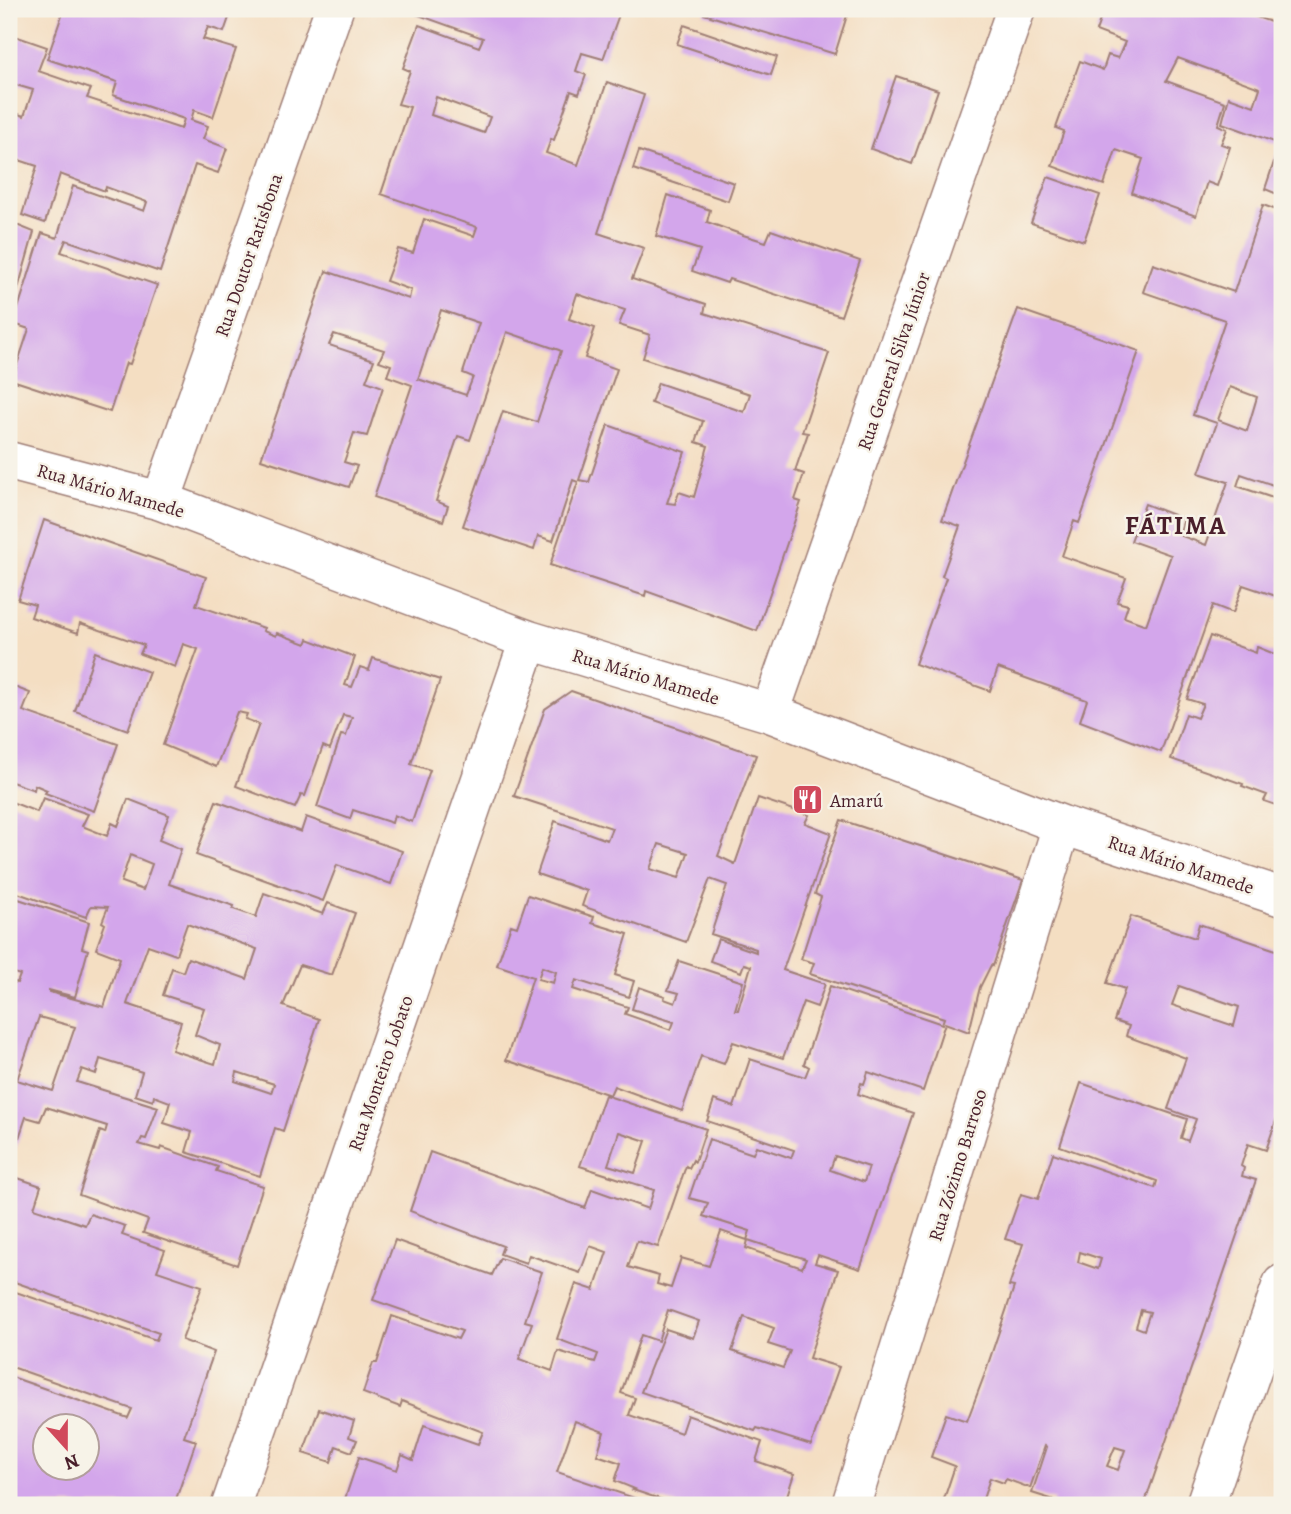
<svg xmlns="http://www.w3.org/2000/svg" width="1291" height="1514" viewBox="0 0 1291 1514" font-family="Alegreya,serif">
<rect width="100%" height="100%" fill="#f7f3e8"/>
<filter id="ink" filterUnits="userSpaceOnUse"><feTurbulence type="fractalNoise" baseFrequency=".0143" numOctaves="2"/><feDisplacementMap in="SourceGraphic" scale="14" xChannelSelector="R" yChannelSelector="G"/><feConvolveMatrix kernelMatrix="1 2 1 2 8 2 1 2 1" color-interpolation-filters="sRGB"/></filter>
<filter id="wash" filterUnits="userSpaceOnUse"><feTurbulence type="fractalNoise" baseFrequency=".00686" numOctaves="4" result="noise"/><feDisplacementMap in="SourceGraphic" scale="28" xChannelSelector="R" yChannelSelector="G"/><feGaussianBlur stdDeviation="1.57" result="paint"/><feColorMatrix in="noise" values="0 0 0 0 0 0 0 0 0 0 0 0 0 0 0 0 0 1.4 0 .05"/><feComposite in="paint" operator="in"/></filter>
<g filter="url(#wash)">
<rect width="100%" height="100%" fill="#f4dec2"/>
<g id="blocks">
<path fill="#d3a6eb" fill-rule="evenodd" d="M64,9H122L144,16L146,9H232L224,32L208,27L203,39L236,49L213,117L194,110L191,120L208,126L203,139L227,148L218,173L195,165L160,272L66,240L61,252L157,285L130,364L126,363L110,412L12,380L29,329L14,324L9,338V320L14,321L42,233L57,238L73,186L144,211L147,202L106,187L105,191L60,174L45,223L22,215L37,166L19,160L9,188V111L24,116L33,90L9,83V34L47,47L38,71L91,89L87,98L181,129L184,119L113,95L117,82L47,59Z
M415,9H621L603,59L582,53L576,71L586,75L579,94L571,91L554,140L551,139L546,153L578,165L607,82L644,95L598,233L644,248L632,279L706,304L704,313L829,353L802,432L808,433L795,471L804,474L795,500L801,502L757,631L646,591L645,596L550,565L578,482L573,480L553,541L538,536L534,550L463,526L503,411L537,422L561,351L559,350L507,332L470,440L458,436L436,501L448,506L443,521L374,497L412,385L387,376L391,365L379,361L384,350L334,334L329,345L374,360L366,381L383,387L367,436L354,433L344,462L357,466L349,487L261,459L326,271L409,299L411,290L386,281L398,249L413,253L424,219L474,236L477,227L381,194L410,107L398,104L410,71L403,68L419,25L479,47L483,38L413,13ZM436,97L490,117L484,133L431,115ZM577,294L625,310L619,325L650,335L643,358L750,394L744,412L658,383L651,403L703,421L696,442L708,446L694,497L679,492L675,504L667,503L685,452L608,425L589,482L579,480L617,369L585,358L595,328L569,319ZM441,310L479,323L463,373L473,377L466,395L418,379Z
M706,9H849L835,54L704,14Z
M1104,9H1234L1282,26V196L1265,189L1280,144L1222,123L1229,97L1254,106L1260,88L1178,58L1166,81L1225,102L1218,125L1227,129L1221,144L1230,147L1217,186L1207,182L1196,216L1132,193L1143,159L1116,150L1104,185L1052,166L1064,131L1056,128L1080,61L1103,70L1108,55L1118,58L1125,42L1096,31Z
M684,25L777,57L771,75L677,44Z
M896,76L938,90L912,164L871,149Z
M639,151L734,183L728,201L633,169Z
M1048,177L1100,195L1084,241L1031,223Z
M668,195L710,210L707,222L743,235L766,242L771,230L860,261L841,316L729,279L727,283L692,271L700,250L656,236Z
M1263,205L1282,212V488L1241,474L1237,486L1282,501V598L1243,585L1233,613L1213,605L1161,752L1080,721L1087,700L998,668L990,691L915,664L946,578L942,576L960,526L942,520L1018,309L1139,351L1079,523L1074,521L1062,556L1126,578L1117,602L1128,605L1124,617L1146,625L1171,555L1131,541L1145,504L1184,519L1179,535L1206,545L1228,482L1199,473L1217,423L1193,415L1225,320L1143,292L1153,264L1234,292ZM1230,387L1257,397L1247,431L1218,420Z
M9,222L34,232L16,296L9,294Z
M44,520L206,577L196,605L264,628L263,631L276,636L277,633L306,644L308,639L355,657L345,685L352,687L360,667L369,670L373,658L440,680L411,764L430,770L412,822L394,815L392,823L353,810L350,819L317,807L341,735L346,736L352,717L343,715L330,749L323,746L305,796L301,795L295,808L236,786L259,724L245,719L247,714L237,712L216,767L163,745L198,649L183,644L175,667L140,654L144,645L80,623L78,633L31,617L35,605L18,600Z
M1210,636L1256,653L1257,647L1282,657V807L1264,801L1267,795L1242,786L1243,784L1171,759L1186,714L1197,718L1203,704L1187,699Z
M95,652L149,672L128,730L75,711Z
M9,685L30,693L23,711L118,744L94,811L45,793L47,790L35,785L34,790L9,781Z
M571,691L756,755L718,856L735,864L758,798L809,815L805,823L831,833L783,970L825,984L817,1007L803,1002L783,1058L733,1042L724,1064L701,1056L682,1111L614,1086L610,1095L506,1060L533,977L497,965L511,925L517,927L528,895L594,917L592,923L628,934L615,975L634,981L629,997L576,980L573,989L628,1007L625,1014L671,1030L674,1022L632,1009L639,987L665,996L664,999L675,1003L679,993L668,990L679,961L743,982L735,1010H738L751,966L744,964L741,972L710,961L718,939L756,952V949L711,934L727,885L710,879L686,942L582,906L587,891L537,874L555,821L607,840L612,828L514,796L545,709ZM659,844L688,853L679,878L650,869ZM542,967L556,972L553,983L538,979Z
M43,798L88,814L82,826L107,836L112,823L118,826L128,799L169,815L159,840L181,849L169,884L234,906L233,909L256,917L264,893L323,914L328,903L355,913L332,975L300,965L283,1006L319,1019L283,1131L275,1128L260,1176L186,1152L192,1132L164,1123L170,1102L154,1096L153,1101L135,1095L142,1072L100,1059L96,1074L82,1069L77,1082L158,1107L146,1139L142,1138L139,1144L160,1150L161,1147L218,1167L216,1171L263,1186L237,1265L143,1233L148,1220L79,1195L100,1131L105,1133L107,1126L46,1107L40,1121L26,1117L9,1168V980L17,983L20,975L9,971V896L89,922L82,948L88,950L75,997L49,990V992L104,1007L120,958L96,949L105,924L102,922L108,907L91,906L86,917L9,890V801L37,812ZM130,855L152,864L143,890L121,882ZM187,924L257,949L247,979L188,958L183,972L172,968L163,995L204,1008L195,1035L220,1045L215,1064L172,1050L181,1022L127,1004L148,945L176,955ZM39,1017L75,1027L53,1091L17,1080ZM237,1072L274,1084L271,1093L235,1081Z
M216,801L301,832L306,817L402,851L391,884L337,865L323,901L196,855Z
M841,820L1023,880L993,966L991,965L980,987L969,1032L945,1023L923,1091L868,1072L864,1084L861,1083L858,1094L913,1113L860,1269L818,1255L815,1263L838,1270L809,1358L839,1367L811,1445L757,1428L755,1431L641,1392L666,1329L693,1338L699,1321L668,1310L658,1341L641,1335L621,1393L635,1398L629,1415L681,1433L687,1415L762,1442L756,1461L794,1474L784,1505H678L633,1490L635,1489L615,1481L621,1463L597,1455L604,1432L575,1421L557,1472L655,1505H343L359,1457L397,1470L402,1455L413,1460L424,1425L478,1444L483,1432L402,1401L400,1407L363,1393L373,1363H377L392,1316L458,1339L462,1331L373,1300L395,1240L492,1275L500,1258L542,1272L525,1321L532,1323L519,1359L552,1371L558,1351L595,1362L598,1354L557,1339L576,1284L594,1290L607,1252L590,1246L580,1273L529,1255L526,1263L500,1254L503,1246L410,1211L430,1152L585,1208L592,1189L648,1209L654,1190L580,1166L605,1095L706,1129L695,1162L693,1160L689,1168L686,1166L658,1247L637,1241L628,1267L659,1276L657,1284L671,1288L681,1258L709,1266L721,1231L747,1240L750,1231L703,1216L708,1203L689,1198L709,1139L753,1154L756,1146L791,1158L794,1150L707,1121L714,1100L734,1107L750,1059L805,1077L809,1067L804,1064L830,986L942,1024L944,1018L810,974L814,963L801,959L821,897L815,894ZM619,1132L646,1141L635,1173L608,1165ZM835,1156L869,1167L864,1182L830,1170ZM748,1240L806,1259L802,1268L746,1248ZM744,1317L774,1328L768,1344L790,1351L783,1368L732,1351Z
M1131,916L1195,938L1199,924L1282,952V1103L1266,1150L1248,1144L1241,1166L1244,1168L1242,1176L1256,1180L1144,1505H1052L1054,1500L1032,1493L1047,1447L1045,1446L1030,1488L1006,1479L1004,1483L990,1478L981,1505H942L955,1466L931,1457L946,1414L967,1421L984,1376L1014,1287L1009,1286L1023,1244L1005,1239L1021,1194L1038,1199L1053,1153L1155,1188L1157,1181L1060,1146L1081,1083L1187,1119L1181,1138L1188,1141L1196,1119L1168,1109L1186,1058L1126,1036L1129,1026L1114,1021L1125,989L1107,983ZM1179,986L1239,1007L1234,1026L1172,1005ZM1080,1252L1101,1259L1098,1269L1078,1262ZM1141,1310L1150,1312L1144,1330L1136,1327ZM1115,1447L1125,1450L1118,1470L1107,1466Z
M9,1175L41,1186L34,1208L85,1225L90,1214L125,1226L122,1235L165,1250L157,1271L202,1286L182,1340L214,1352L184,1437L196,1441L174,1505H9V1376L128,1418L132,1409L9,1366V1303L13,1291L156,1340L159,1333L9,1280ZM46,1426H88V1469H46Z
M319,1409L354,1421L349,1437L357,1440L352,1452L336,1446L331,1462L303,1453Z"/>
</g>
</g>
<g filter="url(#ink)">
<use href="#blocks" fill-opacity="0" stroke="#9f7e76" stroke-width="2"/>
<g fill="none" stroke-linecap="round" stroke-linejoin="round">
<defs>
<path id="minor" d="M9,461L161,501L529,640L770,713L1062,825L1282,897
M161,501L334,9
M770,713L1016,9
M231,1505L529,640
M851,1505L1062,825
M1205,1505L1282,1284"/>
</defs>
<use href="#minor" stroke="#9f7e76" stroke-width="41"/>
<use href="#minor" stroke="#fff" stroke-width="38"/>
</g>
</g>
<defs>
<symbol id="restaurant-square" viewBox="-11 -11 22 22"><rect x="-9" y="-9" width="18" height="18" rx="4" fill="#d1495b" stroke="#f7f3e8"/><path d="M-5-6h1v4h1v-4h1v4h1v-4h1v5L-1.5 .5V6h-2V.5L-5-1ZM5-6V6H3V1.5H1.5Q1.5-4 5-6Z" fill="#fff"/></symbol>
</defs>
<g fill-rule="evenodd">
<use href="#restaurant-square" x="790" y="782" width="35" height="35"/>
</g>
<g text-anchor="middle" stroke-width="5" stroke-linejoin="round" paint-order="stroke">
<g font-size="19" fill="#4a1f2b" stroke="#f7f3e8">
<text transform="translate(248 255) rotate(-71)" y="7">Rua Doutor Ratisbona</text>
<text transform="translate(893 361) rotate(-71)" y="7">Rua General Silva Júnior</text>
<text transform="translate(111 490) rotate(16)" y="7">Rua Mário Mamede</text>
<text transform="translate(646 676) rotate(17)" y="7">Rua Mário Mamede</text>
<text transform="translate(1181 864) rotate(18)" y="7">Rua Mário Mamede</text>
<text transform="translate(380 1073) rotate(-71)" y="7">Rua Monteiro Lobato</text>
<text transform="translate(957 1165) rotate(-73)" y="7">Rua Zózimo Barroso</text>
</g>
<g font-size="19" fill="#4a1f2b" stroke="#f7f3e8" text-anchor="start">
<text x="830" y="807">Amarú</text>
</g>
<g font-size="26" font-weight="bold" letter-spacing="2" fill="#4a1f2b" stroke="#f7f3e8">
<text x="1176" y="534">FÁTIMA</text>
</g>
</g>
<rect width="1291" height="1514" fill="none" stroke="#f7f3e8" stroke-width="35"/>
<g transform="translate(66 1447) rotate(159)"><circle r="33" fill="#f7f3e8" stroke="#b29e9c" stroke-width="2"/>
<path d="M0-5L12 26L0 18L-12 26Z" fill="#d1495b"/>
<text y="-10" font-size="19" font-weight="bold" text-anchor="middle" fill="#4a1f2b">N</text>
</g>
</svg>
